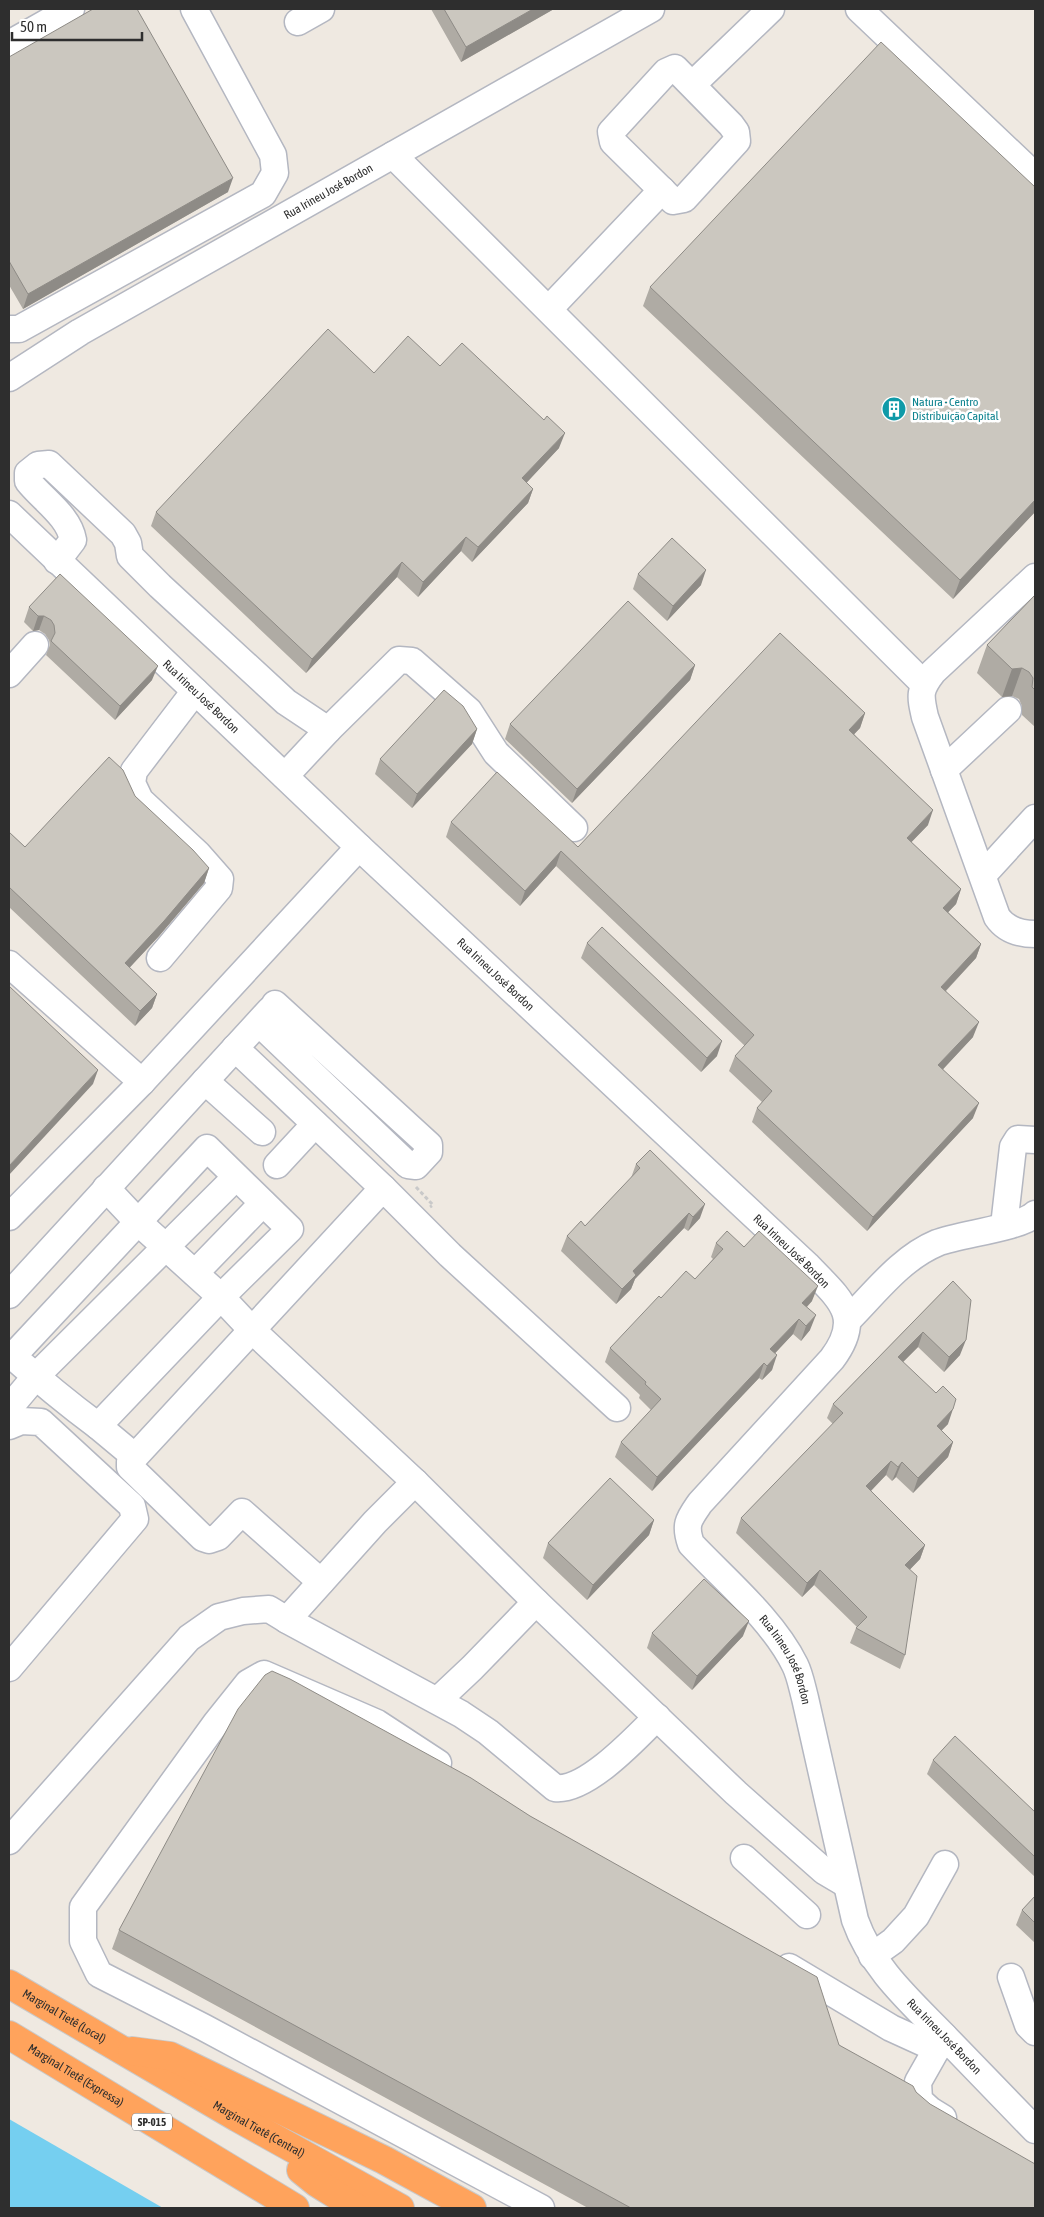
<svg xmlns="http://www.w3.org/2000/svg" width="1044" height="2217" viewBox="0 0 1044 2217" font-family="'Asap Condensed',sans-serif">
<rect width="100%" height="100%" fill="#efe9e1"/>
<path fill="#75cff0" d="M9,2119L163,2208H9Z"/>
<g fill="none" stroke-linecap="round" stroke-linejoin="round">
<defs>
<g id="minor">
<path d="M859,9L1035,176"/>
<path d="M298,22L321,9"/>
<path d="M9,44L71,9"/>
<path d="M675,68L731,125L736,132L737,141L684,199L673,201L613,142L611,132L666,72Z"/>
<path d="M693,84L771,9"/>
<path d="M393,155L924,684"/>
<path d="M549,309L662,190"/>
<path d="M9,329H19L263,194L275,173L273,155L194,9"/>
<path id="s1" d="M9,378L80,332L651,9"/>
<path id="s2" d="M9,514L359,847L807,1265C838,1298 865,1315 832,1359L700,1503C689,1519 684,1524 691,1544C725,1580 773,1620 795,1665C800,1675 802,1687 805,1698L855,1920C872,1968 910,2001 945,2037C975,2068 1005,2099 1035,2130"/>
<path d="M57,561L73,540C69,516 43,500 28,481V473L38,465L49,464L123,534L128,543L130,556L160,586L286,702L328,730L399,660L412,661L469,711L496,753L574,828"/>
<path d="M1035,577L933,672C919,690 920,695 925,717L997,917C1006,930 1020,934 1035,934"/>
<path d="M9,674L35,645"/>
<path d="M944,770L1008,710"/>
<path d="M285,776L328,730"/>
<path d="M983,875L1035,818"/>
<path d="M160,958L219,888L220,879L198,854L140,800L132,783L134,771L195,691"/>
<path d="M9,964L142,1082"/>
<path d="M259,1023L408,1165L416,1166L429,1152V1145L275,1004"/>
<path d="M235,1048L383,1188"/>
<path d="M205,1081L262,1132"/>
<path d="M277,1165L315,1124"/>
<path d="M106,1188L138,1222L221,1297L252,1330L415,1482L536,1602L736,1793L824,1871L846,1884"/>
<path d="M9,1217L142,1082L359,847"/>
<path d="M1004,1226L1013,1147L1018,1139L1035,1140"/>
<path d="M195,1273L263,1203"/>
<path d="M9,1295L270,1010"/>
<path d="M848,1320C875,1293 901,1258 937,1243C960,1234 1020,1228 1035,1214"/>
<path d="M9,1353C37,1378 67,1403 98,1426L221,1297L290,1229L207,1148L13,1356"/>
<path d="M9,1408L36,1376L236,1177"/>
<path d="M9,1426L21,1421L41,1422L132,1506L135,1519L9,1668"/>
<path d="M98,1426L134,1456"/>
<path d="M321,1582L242,1512L218,1537L209,1540L203,1538L134,1471L130,1467V1462L383,1188L450,1255L617,1408"/>
<path d="M287,1620L461,1714L488,1732L555,1788C586,1792 636,1738 657,1717"/>
<path d="M438,1700L472,1668L536,1602"/>
<path d="M438,1763L377,1723L264,1674L248,1683L216,1723L83,1907V1941L99,1974L203,2027L541,2208"/>
<path d="M9,1841L189,1638L219,1617L243,1611L269,1609L287,1620L375,1522L415,1482"/>
<path d="M744,1858L807,1915"/>
<path d="M872,1956L893,1941L916,1916L945,1864"/>
<path d="M789,1967L891,2028L937,2049"/>
<path d="M1011,1977L1028,2025L1035,2032"/>
<path d="M943,2118L930,2110L919,2100L918,2082L944,2036"/>
</g>
<g id="highway">
<path id="s3" d="M9,1984L238,2118L400,2208"/>
<path id="s4" d="M9,2035L295,2208"/>
<path d="M132,2051L170,2056L384,2160L472,2208"/>
<path d="M301,2170L317,2183L357,2208"/>
</g>
</defs>
<use href="#minor" stroke="#b4b7c1" stroke-width="29"/>
<use href="#highway" stroke="#c9c9c9" stroke-width="30"/>
<path stroke="#c9c9c9" stroke-width="3" stroke-dasharray="4 2.5" stroke-linecap="butt" d="M416,1187L433,1205L430,1207"/>
<use href="#minor" stroke="#fff" stroke-width="26"/>
<use href="#highway" stroke="#ffa35c" stroke-width="28"/>
</g>
<path fill="#afaba4" d="M431,9H554L461,62Z
M9,57L228,192L23,309L9,285Z
M1035,187V512L953,599L643,306L650,287Z
M440,366L559,448L526,483L533,489L528,503L472,562L461,551L418,597L397,577L306,673L151,526L156,512L374,373Z
M638,574L701,585L667,621L633,589Z
M1035,595V727L1022,715V706L1019,699L1012,696L1002,697L977,673L987,645Z
M29,607L152,680L115,720L46,655L50,645L49,640L45,634L39,630L33,631L24,622Z
M695,665L690,680L572,803L505,739L510,724Z
M865,713L860,728L854,734L928,825L911,842L961,889L956,904L948,912L981,944L976,958L946,991L973,1037L943,1069L973,1118L867,1231L752,1122L757,1108L762,1102L729,1071L735,1056L745,1046L556,866L520,906L446,837L451,822L578,847Z
M477,729L472,744L412,808L375,774L380,759Z
M135,796L209,868L204,883L159,936L129,968L157,994L152,1008L135,1026L9,907V832L25,847Z
M587,943L717,1056L701,1072L581,958Z
M636,1164L700,1218L688,1231L684,1228L635,1279L631,1289L616,1304L561,1251L567,1236L585,1226L631,1178Z
M716,1243L744,1247L812,1301L807,1307L810,1330L801,1341L793,1334L775,1353L772,1370L762,1380L759,1378L652,1491L615,1457L621,1442L651,1410L639,1398L640,1395L605,1362L610,1348L661,1298L695,1279L713,1259L711,1257Z
M953,1281L960,1355L944,1372L918,1347L903,1362L948,1424L941,1431L953,1442L948,1457L913,1493L896,1477L892,1481L886,1475L871,1491L925,1545L920,1559L910,1569L905,1655L900,1669L850,1643L856,1628L857,1627L814,1585L802,1597L736,1533L741,1518L833,1424L827,1418L833,1404Z
M654,1520L649,1535L587,1600L543,1558L548,1543Z
M652,1633L743,1636L692,1690L647,1648Z
M933,1760L1035,1812V1877L927,1774Z
M530,1816L839,2045L916,2092L1035,2208H588L112,1949L119,1930Z
M1035,1896V1943L1016,1925L1022,1910Z"/>
<path fill="#8e8b86" d="M533,9H554L461,62L466,47Z
M233,178L228,192L23,309L28,294Z
M565,433L559,448L517,493L522,478Z
M533,489L528,503L472,562L478,547Z
M1035,500V512L953,599L960,580Z
M466,537L461,551L418,597L423,582Z
M402,562L397,577L306,673L312,659Z
M706,570L701,585L667,621L673,606Z
M38,616H44L39,630L33,631Z
M695,665L690,680L572,803L577,789Z
M158,666L152,680L115,720L120,706Z
M1022,668L1012,696L1002,697L1012,669Z
M865,713L860,728L844,745L849,730Z
M477,729L472,744L412,808L417,794Z
M933,810L928,825L901,853L907,838Z
M561,851L556,866L520,906L525,891Z
M209,868L204,883L159,936L120,978L125,963Z
M961,889L956,904L938,923L943,908Z
M981,944L976,958L936,1001L941,987Z
M157,994L152,1008L135,1026L140,1011Z
M979,1022L973,1037L933,1080L938,1065Z
M722,1041L717,1056L701,1072L707,1058Z
M98,1070L93,1084L9,1175V1166Z
M979,1103L973,1118L867,1231L873,1217Z
M705,1204L700,1218L688,1231L693,1217Z
M689,1213L684,1228L635,1279L631,1289L616,1304L622,1289L633,1271Z
M818,1286L812,1301L797,1317L802,1303Z
M816,1315L810,1330L801,1341L806,1326Z
M799,1319L793,1334L765,1364L770,1349Z
M923,1332L918,1347L893,1372L898,1357Z
M966,1340L960,1355L944,1372L949,1357Z
M777,1355L772,1370L762,1380L767,1366Z
M764,1363L759,1378L652,1491L657,1477Z
M953,1409L948,1424L931,1441L937,1426Z
M953,1442L948,1457L913,1493L918,1478Z
M891,1461L886,1475L861,1501L866,1486Z
M902,1462L896,1477L892,1481L898,1467Z
M654,1520L649,1535L587,1600L593,1585Z
M925,1545L920,1559L900,1580L905,1565Z
M820,1570L814,1585L802,1597L807,1583Z
M749,1621L743,1636L692,1690L697,1676Z"/>
<path fill="#cbc7bf" stroke="#8e8b86" d="M93,9H137L233,178L28,294L9,261V57Z
M444,9H533L466,47Z
M881,42L1035,187V500L960,580L650,287Z
M328,329L374,373L408,336L440,366L462,343L544,420L547,416L565,433L522,478L533,489L478,547L466,537L423,582L402,562L312,659L156,512Z
M672,538L706,570L673,606L638,574Z
M60,574L158,666L120,706L51,641L55,633L54,625L51,620L44,616H38L29,607Z
M1035,595V690L1032,687L1033,678L1029,672L1022,668L1012,669L987,645Z
M628,601L695,665L577,789L510,724Z
M780,633L865,713L849,730L933,810L907,838L961,889L943,908L981,944L941,987L979,1022L938,1065L979,1103L873,1217L757,1108L772,1091L735,1056L754,1035L561,851L525,891L451,822L497,772L578,847Z
M444,690L463,706L477,729L417,794L380,759Z
M109,757L123,770L135,796L193,850L209,868L164,921L125,963L157,994L140,1011L9,887V832L25,847Z
M602,927L722,1041L707,1058L587,943Z
M9,986L98,1070L9,1166Z
M650,1150L705,1204L693,1217L689,1213L633,1271L636,1275L622,1289L567,1236L581,1221L585,1226L640,1168L636,1164Z
M727,1231L744,1247L759,1231L818,1286L802,1303L816,1315L806,1326L799,1319L770,1349L777,1355L767,1366L764,1363L657,1477L621,1442L661,1399L645,1384L646,1382L610,1348L659,1296L661,1298L686,1271L695,1279L723,1249L716,1243Z
M953,1281L971,1300L966,1340L949,1357L923,1332L898,1357L936,1393L943,1386L956,1399L953,1409L937,1426L953,1442L918,1478L902,1462L898,1467L891,1461L866,1486L925,1545L905,1565L917,1576L905,1655L856,1628L867,1617L820,1570L807,1583L741,1518L843,1413L833,1404Z
M610,1478L654,1520L593,1585L548,1543Z
M704,1579L749,1621L697,1676L652,1633Z
M272,1671L290,1679L471,1778L530,1816L817,1977L839,2045L913,2086L916,2092L930,2104L1035,2164V2208H631L119,1930L238,1709L265,1675Z
M955,1736L1035,1812V1857L933,1760Z
M1035,1896V1923L1022,1910Z"/>
<defs>
<symbol id="building-disc" viewBox="-11 -11 22 22"><circle r="9.5" fill="#0f9aa8" stroke="#fff"/><path d="M-4-6H4V6H1V3H-1V6H-4ZM-2.5-4.3h1.7v1.8h-1.7ZM.8-4.3h1.7v1.8H.8ZM-2.5-1h1.7V.8h-1.7ZM.8-1h1.7V.8H.8Z" fill="#fff"/></symbol>
</defs>
<g fill-rule="evenodd">
<use href="#building-disc" x="880" y="395" width="28" height="28"/>
</g>
<g text-anchor="middle" stroke-width="5" stroke-linejoin="round" paint-order="stroke">
<rect fill="#fff" stroke="#6d6d6d" stroke-width="1" x="132" y="2113.5" width="40" height="17" rx="4"/>
<g font-size="11" font-weight="bold" fill="#2e2e2e">
<text x="152" y="2126">SP-015</text>
</g>
<g font-size="12" fill="#2e2e2e" stroke="#fff">
<text dy="4" stroke="none"><textPath href="#s1" startOffset="370">Rua Irineu José Bordon</textPath></text>
<text dy="4" stroke="none"><textPath href="#s2" startOffset="265">Rua Irineu José Bordon</textPath></text>
<text dy="4" stroke="none"><textPath href="#s2" startOffset="670">Rua Irineu José Bordon</textPath></text>
<text dy="4" stroke="none"><textPath href="#s2" startOffset="1075">Rua Irineu José Bordon</textPath></text>
<text dy="4" stroke="none"><textPath href="#s2" startOffset="1599">Rua Irineu José Bordon</textPath></text>
<text dy="4" stroke="none"><textPath href="#s3" startOffset="64">Marginal Tietê (Local)</textPath></text>
<text dy="4" stroke="none"><textPath href="#s2" startOffset="2018">Rua Irineu José Bordon</textPath></text>
<text dy="4" stroke="none"><textPath href="#s4" startOffset="78">Marginal Tietê (Expressa)</textPath></text>
<text dy="4" stroke="none"><textPath href="#s3" startOffset="289">Marginal Tietê (Central)</textPath></text>
</g>
<g font-size="12" fill="#0d838f" stroke="#fff" text-anchor="start">
<text x="912" y="406">Natura - Centro<tspan x="912" dy="14">Distribuição Capital</tspan></text>
</g>
</g>
<rect width="1044" height="2217" fill="none" stroke="#2e2e2e" stroke-width="20"/>
<path d="M12 32v8h130v-8" fill="none" stroke="#2e2e2e" stroke-width="2.5"/>
<text x="20" y="32" font-size="15" fill="#2e2e2e" stroke="#ffffff" stroke-width="4" paint-order="stroke">50 m</text>
</svg>
